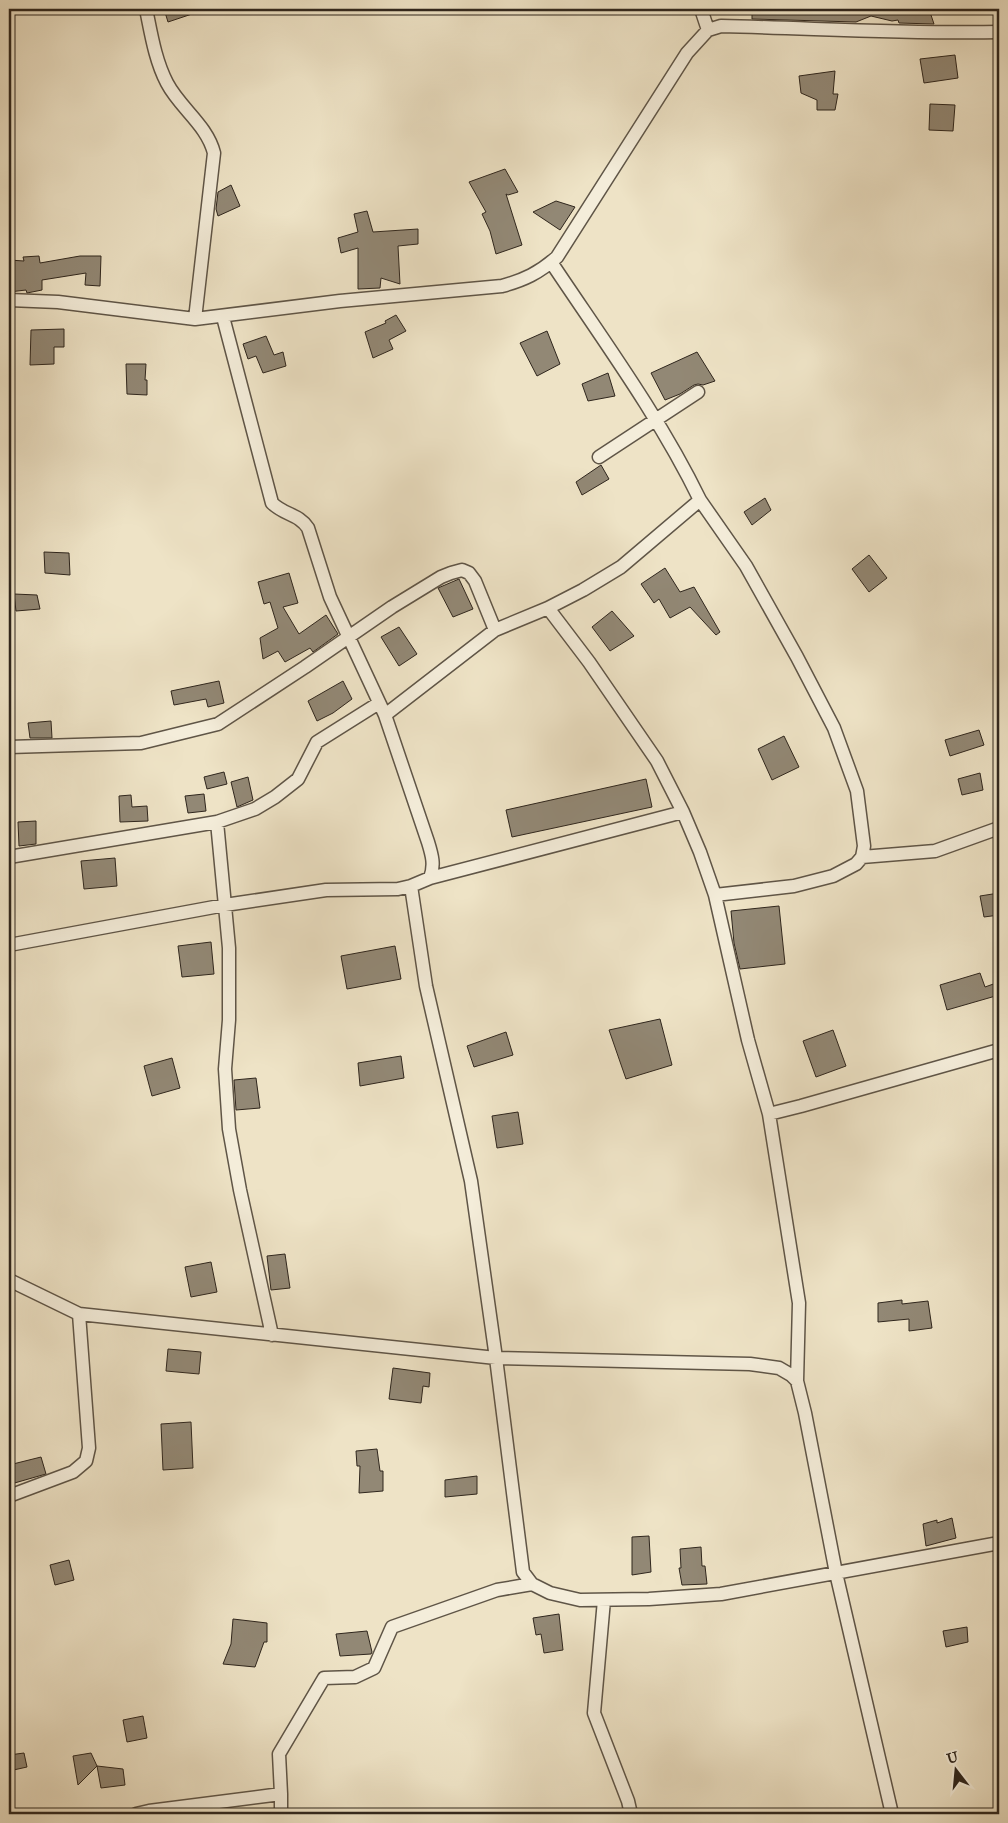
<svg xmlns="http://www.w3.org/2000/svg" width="1008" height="1823" viewBox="0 0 1008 1823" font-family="'IM FELL Great Primer',serif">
<rect width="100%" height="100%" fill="#eee3c6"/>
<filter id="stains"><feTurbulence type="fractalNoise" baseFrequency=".004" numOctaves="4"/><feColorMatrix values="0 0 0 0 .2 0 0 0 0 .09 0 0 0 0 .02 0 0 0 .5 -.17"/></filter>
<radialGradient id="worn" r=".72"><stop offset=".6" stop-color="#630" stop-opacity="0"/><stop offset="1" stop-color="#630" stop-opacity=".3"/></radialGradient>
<path fill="#928875" stroke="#2f261d" d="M164,9H201V11L168,22Z
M752,9H929L934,24L899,23L898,20L892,21L871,16L856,22L752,19Z
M955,55L958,78L924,83L920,59Z
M835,71L833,94H838L835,110H817V100L801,93L799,76Z
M930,104L955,105L953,131L929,130Z
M505,169L518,192L508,195L506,194L522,245L496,254L490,231L482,214L486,212L469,182Z
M231,185L240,206L218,216L216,209L218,192Z
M556,201L575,207L560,230L533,212Z
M367,211L373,232L418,229V244L398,246L400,284L381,278L380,288L358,289V248L341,253L338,238L358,232L354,214Z
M39,256L40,263L80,256H101L100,286L85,285L86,273L42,280V290L27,293L26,290L9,292V260L24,261L23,257Z
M396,315L406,331L389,340L393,349L373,358L365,332L386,323L385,321Z
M64,329V347H54V364L30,365L31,330Z
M547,331L560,364L537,376L520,343Z
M266,336L274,355L283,352L286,366L263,373L256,356L248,359L243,344Z
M697,352L715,381L703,385L698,384L694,385L680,394L665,400L651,373Z
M126,364H146L145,380H147V395L127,394Z
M608,373L615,396L588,401L582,384Z
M601,465L609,479L582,495L576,482Z
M765,498L771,510L752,525L744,512Z
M44,552L69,553L70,575L45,573Z
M869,555L887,578L869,592L852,569Z
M665,568L680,592L694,587L720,632L716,635L690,607L670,618L659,599L654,603L641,584Z
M289,573L298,603L283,607L299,634L326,615L338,634L313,652L310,648L285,662L278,651L263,659L260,638L278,628L270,602L264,604L258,582Z
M459,579L473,609L453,617L438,588Z
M14,594L37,595L40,609L16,611Z
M612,611L634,636L610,651L592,627Z
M399,627L417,654L399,666L381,637Z
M219,681L224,703L208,707L206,699L174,705L171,691Z
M343,681L352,699L333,713L317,721L308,701Z
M51,721L52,738H30L28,723Z
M979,730L984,745L950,756L945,740Z
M784,736L799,767L772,780L758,749Z
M224,772L227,784L207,789L204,777Z
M980,773L983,790L962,795L958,779Z
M248,777L253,800L237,807L231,782Z
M646,779L652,807L512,837L506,810Z
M204,794L206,811L188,813L185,796Z
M131,795L132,807L147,806L148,821L120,822L119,796Z
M36,821V844L19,846L18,822Z
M115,858L117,886L84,889L81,861Z
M999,893V915L984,917L980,896Z
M779,906L785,964L740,969L734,943L731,911Z
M211,942L214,974L182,977L178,946Z
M395,946L401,979L347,989L341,956Z
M980,973L985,987L999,982V995L947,1010L940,985Z
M660,1019L672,1065L626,1079L609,1030Z
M833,1030L846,1066L816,1077L803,1041Z
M506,1032L513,1055L474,1067L467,1046Z
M401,1056L404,1078L360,1086L358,1063Z
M172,1058L180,1088L152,1096L144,1066Z
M256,1078L260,1108L236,1110L234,1080Z
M518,1112L523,1144L497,1148L492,1116Z
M285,1254L290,1288L271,1290L267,1256Z
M211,1262L217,1292L191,1297L185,1267Z
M902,1300V1304L928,1301L932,1328L909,1331V1319L878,1322V1303Z
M168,1349L201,1352L199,1374L166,1371Z
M393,1368L430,1373L429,1387L423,1386L421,1403L389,1399Z
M191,1422L193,1468L163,1470L161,1424Z
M377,1449L380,1471H383V1491L359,1493L360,1466H357L356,1451Z
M41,1457L46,1474L11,1484L9,1465Z
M477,1476V1494L445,1497V1480Z
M952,1518L956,1538L926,1546L923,1524L937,1520V1523Z
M649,1536L651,1572L632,1575V1537Z
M701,1547L702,1566H705L707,1584L682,1585L679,1568H681L680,1549Z
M69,1560L74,1580L55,1585L50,1565Z
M559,1614L563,1650L544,1653L541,1634L536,1635L533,1618Z
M233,1619L267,1623V1642H264L255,1667L223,1664L231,1644Z
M967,1627L968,1642L946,1647L943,1631Z
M367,1631L372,1652L371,1654L340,1656L336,1634Z
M143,1716L147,1738L127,1742L123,1720Z
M24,1753L27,1767L9,1771V1755Z
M91,1753L97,1766L78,1785L73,1756Z
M97,1766L123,1769L125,1785L101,1788Z"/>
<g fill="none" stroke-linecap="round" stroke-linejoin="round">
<defs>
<path id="street" d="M146,9C151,33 155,60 167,83C180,108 207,125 214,153L195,319
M701,9L708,30
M9,300L58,302L195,319L340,301L502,286C524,280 539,273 557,257L687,53L708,30L721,26C814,28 906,34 999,32
M599,457L698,392
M548,608L589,662L657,761L683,812L700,852L715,895L794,886L833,876L856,864L862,857L864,846L857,791L834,728L797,657L746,566L700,500
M385,715L495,630L548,608L583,590L621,567L700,500C659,416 603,340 551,262
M9,747L141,743L218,724L305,667L392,607L441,577L451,573L462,570L469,573L475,581L495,630
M217,822L229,948V1020L225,1069L229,1129L240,1190L272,1335
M9,857L217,822L255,809L275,797L298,779L317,742L379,703
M862,857L935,851L999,828
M430,878L683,812
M411,886L426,986L471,1181L496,1358L750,1364L779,1368L791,1375L797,1381L805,1413L836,1573L892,1814
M715,895L748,1040L769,1114L801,1106L999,1050
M9,945L225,905L326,890L398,889L411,886L430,878C435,865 432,855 428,842L385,715L330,597L308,528C299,514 284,515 272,503L223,317
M769,1114L799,1303L797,1381
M9,1280L79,1314L496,1358L523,1572L532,1584L550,1593L580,1600L649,1599L721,1594L999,1543
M9,1496L73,1472L86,1461L89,1448L79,1314
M604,1600L594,1713L628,1801L631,1814
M281,1794L279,1754L324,1678L355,1677L374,1668L392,1627L497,1590L532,1584
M136,1814L149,1811L281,1794V1814"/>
</defs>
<use href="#street" stroke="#5f5547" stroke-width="15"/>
<use href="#street" stroke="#f4edda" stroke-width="12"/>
</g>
<rect width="1008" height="1823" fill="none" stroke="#eee3c6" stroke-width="30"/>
<rect x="10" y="10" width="988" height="1803" fill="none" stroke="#2f261d" stroke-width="2.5"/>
<rect x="15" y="15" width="978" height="1793" fill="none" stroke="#2f261d"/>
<g transform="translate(956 1770) rotate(344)" stroke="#f4edda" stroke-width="4" paint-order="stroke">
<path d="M0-4L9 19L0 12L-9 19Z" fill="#2f261d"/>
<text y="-8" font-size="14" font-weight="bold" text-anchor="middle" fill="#2f261d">U</text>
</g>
<rect width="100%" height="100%" filter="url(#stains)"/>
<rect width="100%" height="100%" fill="url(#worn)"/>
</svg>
